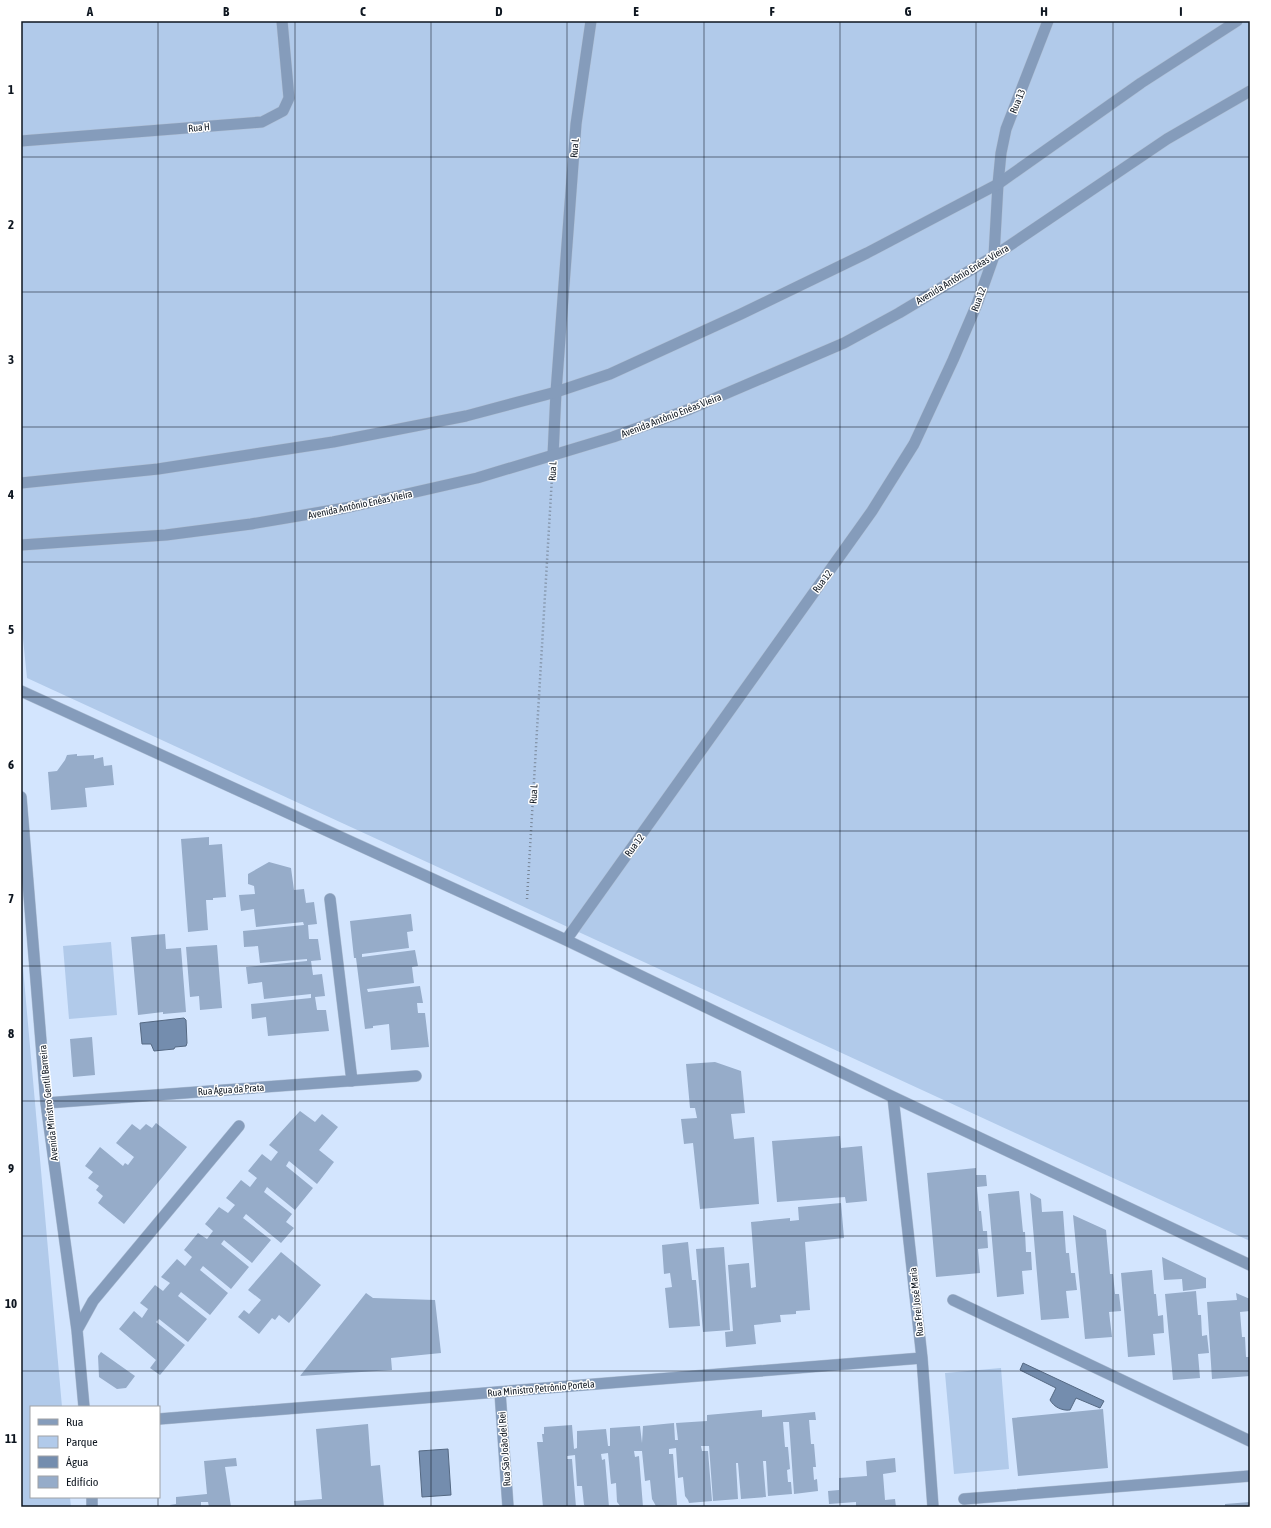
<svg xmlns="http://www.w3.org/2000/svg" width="1271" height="1528" viewBox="0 0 1271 1528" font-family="'Asap Condensed',sans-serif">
<rect width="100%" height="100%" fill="#d3e5fe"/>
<path fill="#b1caea" d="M21,21H1250V1241L27,678L21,619Z
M111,942L117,1015L69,1019L63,946Z
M21,945L62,1407H31V1497H70L71,1507H21Z
M1001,1368L1009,1469L954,1474L945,1373Z"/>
<path fill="#748dae" stroke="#556983" d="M184,1018L186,1020L187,1043L186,1046L175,1047L174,1049L154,1051L151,1044H142L140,1023Z
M1023,1363L1104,1401L1100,1408L1076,1398L1070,1410C1062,1411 1054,1407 1050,1400L1056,1388L1020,1370Z
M448,1449L451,1495L422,1497L419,1451Z"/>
<path fill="#96acc9" d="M77,754V756L94,755V759L103,757L104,766L112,765L114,785L85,788L87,807L51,810L48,772L57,771L65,760L67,755Z
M209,837V845L222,844L226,897L213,898V900H206L208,930L188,932L181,839Z
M269,862L291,868L294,890L304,889L306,903L314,902L317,924L308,925L309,939H318L321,960L311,961L313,975L322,974L325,996L315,997L317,1010H326L329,1031L268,1036L266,1017L252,1019L251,1004L311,998V994L264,999L262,982L248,984L246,967L307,961V959L260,963L258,946L244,947L243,931L304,925L303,922L256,927L254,909L241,911L239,895L255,894L254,886L248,884V874Z
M411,914L413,931L407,932L409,948L362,954V957L415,950L418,966L412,967L414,983L367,989L368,992L420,986L423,1003H417L418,1013H425L429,1047L391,1050L389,1024L373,1026V1028L365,1029L356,958H354L350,921Z
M165,934L166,949L181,948L186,1012L163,1014V1012L138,1015L131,937Z
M217,945L222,1008L200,1010L199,996L190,997L186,947Z
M92,1037L95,1075L73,1077L70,1039Z
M715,1062L741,1071L745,1113L731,1114L734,1139L754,1137L759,1204L700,1209L693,1143L684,1144L681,1119L697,1118L695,1108H690L686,1064Z
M300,1111L315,1122L322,1114L338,1127L319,1150L334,1162L317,1184L289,1161L286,1166L313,1188L295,1210L267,1187L264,1192L292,1214L286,1222L294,1228L281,1243L246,1214L243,1218L271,1240L252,1263L224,1240L221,1244L249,1267L231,1289L203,1266L200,1270L228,1293L210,1315L181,1292L178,1296L207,1319L188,1342L159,1319L156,1322L185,1345L160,1375L150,1368L156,1360L119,1329L134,1311L142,1318L148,1309L140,1303L155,1285L163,1291L170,1283L161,1277L177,1259L185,1266L192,1257L184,1250L198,1233L207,1239L213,1231L205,1224L219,1207L228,1213L235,1205L226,1198L241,1180L250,1187L257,1178L248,1171L262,1154L271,1161L278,1152L269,1145Z
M156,1123L187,1147L124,1224L98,1203L103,1196L96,1190L99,1186L88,1178L93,1172L85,1166L100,1147L123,1166L125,1163L128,1165L134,1157L116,1143L132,1124L140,1130L146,1124L152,1128Z
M840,1136L841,1148L862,1146L867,1201L846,1203L845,1197L777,1202L772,1141Z
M976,1168V1175H986L987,1186L977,1187L979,1211H981L983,1231H987L988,1248L978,1249L980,1273L936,1277L927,1173Z
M1019,1191L1023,1232H1025L1026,1252H1031L1032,1270L1022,1271L1024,1294L997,1297L988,1194Z
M1030,1193L1041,1199L1042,1212L1063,1211L1066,1253H1069L1071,1273H1075L1077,1290L1066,1291L1069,1318L1041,1320Z
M841,1203L844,1238L805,1242L810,1310L796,1311V1314L780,1315L781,1322L754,1325L756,1344L726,1347L725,1332L733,1331L728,1265L749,1263L751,1288L756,1287L751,1222L790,1218V1221L799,1220L798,1207Z
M1073,1215L1106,1230L1110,1274H1113L1115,1294H1119L1121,1311L1109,1312L1112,1337L1085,1339Z
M688,1242L692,1280H696L700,1326L669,1328L665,1288L672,1287L670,1273L664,1274L662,1245Z
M724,1247L730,1330L703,1332L696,1249Z
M281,1252L321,1285L289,1323L279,1315L275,1320L272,1318L259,1334L238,1317L244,1310L249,1314L261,1300L248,1290Z
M1162,1257L1206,1278V1288L1183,1291L1182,1279L1164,1280Z
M1152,1270L1154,1294H1156L1158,1316L1163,1315L1164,1333L1153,1334L1155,1355L1128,1357L1121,1273Z
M1196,1291L1198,1315H1201L1202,1336L1207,1335L1209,1353L1198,1354L1200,1378L1173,1380L1165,1294Z
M366,1293L373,1298L435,1300L441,1353L391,1358L392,1370L300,1376Z
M1236,1293L1250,1299V1311L1240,1312L1242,1337H1245L1246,1357H1250V1376L1212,1379L1207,1302L1237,1300Z
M101,1352L135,1376L126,1388L117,1389L99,1377L98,1356Z
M1103,1409L1108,1468L1018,1476L1012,1418Z
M762,1410V1417L815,1412L816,1420H809L811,1444H814L816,1467H813L814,1480L817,1479L818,1491L794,1494L789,1422H783L785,1447H788L790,1469L787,1470L788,1482H791L792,1494L768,1496L766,1461H763L766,1497L741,1499L738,1463H736L738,1499L713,1501L709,1446H701L702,1451H708L712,1501L689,1503L688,1500L685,1496L683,1477L678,1478L676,1448L669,1449V1454H673L677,1505L656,1506L652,1499L650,1480L645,1481L642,1451H634L635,1457L639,1456L643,1507H621L617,1502L616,1483L611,1484L608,1453L601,1454L602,1460L605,1459L609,1507H587L584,1505L582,1486H577L575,1455L567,1456V1459H572L576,1507H543L537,1442H543L542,1434H544V1427L572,1425L574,1449L577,1448V1431L606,1429L608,1446H610V1428L640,1426L642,1443L643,1426L674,1423L675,1440H678L676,1423L707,1421V1415Z
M368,1424L371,1466L380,1465L384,1507H295L294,1501L322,1499L316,1429Z
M236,1458L237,1466L225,1467L231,1507H209L208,1502H201V1507H171L170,1505L176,1504V1497L207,1494L204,1461Z
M895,1458L896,1472L883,1474L885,1500L895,1499L896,1507H856V1502L829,1504L828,1491L839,1490V1478L867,1476L866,1461Z
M1250,1502V1507H1225V1504Z"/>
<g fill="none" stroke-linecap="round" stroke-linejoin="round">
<defs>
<path id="minor" d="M21,141L262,122L283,111L289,98L282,21
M553,455L556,392L576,124L591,21
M21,691L566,940L893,1097L1250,1265
M21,797L46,1103L77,1330L84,1407
M330,899L352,1081
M566,940L872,511L914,444L953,360L977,304L994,256L998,184L1001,153L1006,129L1048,21
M893,1097L922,1358L933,1507
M46,1103L416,1076
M953,1300L1250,1441
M77,1330L93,1301L239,1126
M500,1392L508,1507
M159,1419L922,1358
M92,1497V1507
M964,1499L1250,1476"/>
<path id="tertiary" d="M21,483L158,469L333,442L466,416L556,392L610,374L741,314L867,253L998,184L1141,83L1237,21
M21,545L166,535L251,524L345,508L477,478L613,437L690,409L844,343L899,313L994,256L1167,139L1250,91"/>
</defs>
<use href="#minor" stroke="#b0c0d6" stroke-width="12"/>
<use href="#tertiary" stroke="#b0c0d6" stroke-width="12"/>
<path stroke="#778597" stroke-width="2.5" stroke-dasharray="1 3" stroke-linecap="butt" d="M527,899L552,477"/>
<use href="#minor" stroke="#859cbb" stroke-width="11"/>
<use href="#tertiary" stroke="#859cbb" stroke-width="11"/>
</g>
<path fill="none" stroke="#0e1620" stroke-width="1" stroke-opacity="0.55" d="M158,21V1407M295,21V1507M431,21V1507M567,21V1507M704,21V1507M840,21V1507M976,21V1507M1113,21V1507M21,157H1250M21,292H1250M21,427H1250M21,562H1250M21,697H1250M21,831H1250M21,966H1250M21,1101H1250M21,1236H1250M21,1371H1250M158,1497V1507"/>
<g text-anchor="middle" stroke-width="3" stroke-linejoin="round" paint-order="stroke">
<g font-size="10" fill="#0e1620" stroke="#fff">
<text transform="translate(1017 101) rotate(-68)" y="4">Rua 13</text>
<text transform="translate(199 127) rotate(-5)" y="4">Rua H</text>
<text transform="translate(574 148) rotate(-86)" y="4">Rua L</text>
<text transform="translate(962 274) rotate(-31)" y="4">Avenida Antônio Enéas Vieira</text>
<text transform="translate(978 299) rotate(-70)" y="4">Rua 12</text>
<text transform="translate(671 415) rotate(-21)" y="4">Avenida Antônio Enéas Vieira</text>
<text transform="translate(552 471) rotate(-87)" y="4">Rua L</text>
<text transform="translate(360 504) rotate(-12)" y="4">Avenida Antônio Enéas Vieira</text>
<text transform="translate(822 581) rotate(-54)" y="4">Rua 12</text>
<text transform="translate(533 794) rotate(-87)" y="4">Rua L</text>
<text transform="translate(634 845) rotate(-54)" y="4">Rua 12</text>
<text transform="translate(231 1089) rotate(-4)" y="4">Rua Água da Prata</text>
<text transform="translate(48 1103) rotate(-96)" y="4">Avenida Ministro Gentil Barreira</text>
<text transform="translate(916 1302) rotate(-96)" y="4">Rua Frei José Maria</text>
<text transform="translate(541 1388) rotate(-5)" y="4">Rua Ministro Petrônio Portela</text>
<text transform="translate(504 1449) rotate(-94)" y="4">Rua São João del Rei</text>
</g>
</g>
<rect width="1271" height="1528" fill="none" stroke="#ffffff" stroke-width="44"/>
<rect x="30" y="1406" width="130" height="92" fill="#ffffff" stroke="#9fa2a6"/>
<rect x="38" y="1419" width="20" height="6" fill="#859cbb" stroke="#9fa2a6"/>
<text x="66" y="1426" font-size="12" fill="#0e1620">Rua</text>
<rect x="38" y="1436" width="20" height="12" fill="#b1caea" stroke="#9fa2a6"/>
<text x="66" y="1446" font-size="12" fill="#0e1620">Parque</text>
<rect x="38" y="1456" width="20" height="12" fill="#748dae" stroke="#9fa2a6"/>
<text x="66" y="1466" font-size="12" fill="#0e1620">Água</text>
<rect x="38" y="1476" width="20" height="12" fill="#96acc9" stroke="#9fa2a6"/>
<text x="66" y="1486" font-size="12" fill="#0e1620">Edifício</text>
<rect x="22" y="22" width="1227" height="1484" fill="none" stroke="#0e1620" stroke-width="1.5"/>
<g font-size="13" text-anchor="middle" font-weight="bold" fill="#0e1620">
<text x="90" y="16">A</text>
<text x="226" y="16">B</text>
<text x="363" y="16">C</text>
<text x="499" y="16">D</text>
<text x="636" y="16">E</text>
<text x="772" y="16">F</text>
<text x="908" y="16">G</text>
<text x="1044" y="16">H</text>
<text x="1181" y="16">I</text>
<text x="11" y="94">1</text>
<text x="11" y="229">2</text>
<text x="11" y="364">3</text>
<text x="11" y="499">4</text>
<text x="11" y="634">5</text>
<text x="11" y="769">6</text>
<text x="11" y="903">7</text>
<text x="11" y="1038">8</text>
<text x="11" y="1173">9</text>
<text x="11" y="1308">10</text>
<text x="11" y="1443">11</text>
</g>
</svg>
